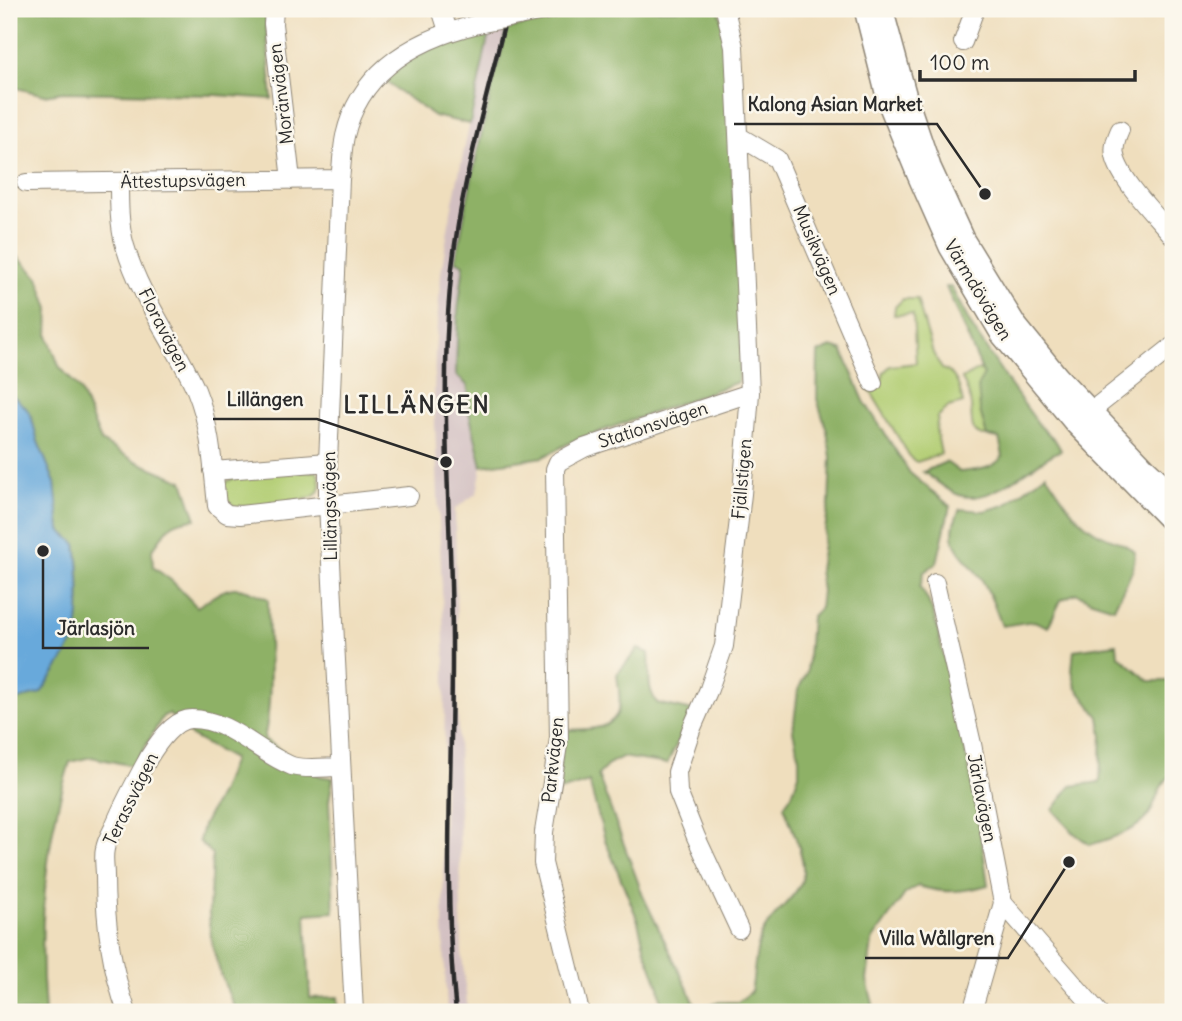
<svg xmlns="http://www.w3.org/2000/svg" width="1182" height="1021" viewBox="0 0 1182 1021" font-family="Delius,sans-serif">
<rect width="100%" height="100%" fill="#fbf7ec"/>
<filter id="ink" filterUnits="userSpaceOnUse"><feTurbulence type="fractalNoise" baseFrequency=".0143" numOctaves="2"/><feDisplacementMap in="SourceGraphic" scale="14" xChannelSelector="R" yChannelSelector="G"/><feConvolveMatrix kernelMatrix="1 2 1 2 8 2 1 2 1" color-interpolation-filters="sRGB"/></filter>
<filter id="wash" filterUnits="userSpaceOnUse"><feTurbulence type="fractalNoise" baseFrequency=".00686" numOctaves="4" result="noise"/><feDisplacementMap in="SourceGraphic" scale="28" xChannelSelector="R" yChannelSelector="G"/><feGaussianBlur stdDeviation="1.57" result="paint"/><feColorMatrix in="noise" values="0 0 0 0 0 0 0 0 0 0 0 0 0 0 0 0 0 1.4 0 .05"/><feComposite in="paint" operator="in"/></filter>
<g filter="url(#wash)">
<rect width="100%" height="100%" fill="#efdebd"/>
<path fill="#d2bfc1" d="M507,29L469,191L456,259L464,264L458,311L456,375L467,384L469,395V412L482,466L477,493L455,509L460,867L462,954L468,1012H447L443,927L445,663L434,401L435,352L441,273L451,211L489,33Z"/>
<path fill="#b3ce74" stroke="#6f7c50" stroke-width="2" d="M903,299H917L933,353L942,369C957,373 960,389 963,403L948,407L938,417L936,429L941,454L917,462L912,460L869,389L882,380L884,372L890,366L916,363L913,314L894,315L895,307Z
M980,369L984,375L980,410L987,436C969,437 972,419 971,406C970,396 967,388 962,379Z
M317,471C321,479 322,491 314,496C302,503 251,506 236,508L221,495L219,488C233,469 293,472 317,471Z"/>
<path fill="#8eb166" stroke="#5c6e48" stroke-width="2" d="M9,9H267L266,23L272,99L216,95L63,92L44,95L17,88L9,94Z
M599,9H719L725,35L742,356L738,382L571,442L543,457L482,466L469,412V395L467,385L456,375L458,311L464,264L456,260C470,182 487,105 507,29Z
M489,33L470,124L434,116L383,80L407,61L437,45Z
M9,243L11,250L38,277L49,309L48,336L59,366L80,390L101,441L135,461L183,481L196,519C168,521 168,529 152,550L153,567L172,581L197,607C230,586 231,581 268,599C268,645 274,695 264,739L320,776L333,778L329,801L334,912L306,914L310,998L338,997L339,1012L236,1011C222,980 208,945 209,910C210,891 212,873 212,854L199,841L203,825L220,793L233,759L191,736L169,714L163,716L134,766L91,757L70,762C44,844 38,927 45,1012H9V702L41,693C52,675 68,656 75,637C82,617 80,565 76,544L60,530L55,483L38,442L31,416L9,392Z
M946,287H951L972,327L1011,386L1040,426L1055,440L1061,450C1031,463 991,507 959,495C945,490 935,479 923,472L946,462L960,472C976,470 993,470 1003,456L999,438L987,436L980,410L978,385L984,375Z
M831,347L842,350L864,401L910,473L950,506L937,563L924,572L920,587C935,607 938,634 944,658C963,732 978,809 988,885C963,892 944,894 918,886L905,894L872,941L867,980L875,1012H663L659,987L645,950L637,918L605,840L589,782L560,791V751L566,730C584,729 614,732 619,708C621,699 618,684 617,674L638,649L649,653C651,674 645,685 657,703L693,711L667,764L622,757L610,763L598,775L644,898L697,1008L720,1002H738L751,992C755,974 754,951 762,934C772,913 793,901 801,883C810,865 790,824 784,806L792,794L799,774V758L793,731L798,690L807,672L811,617L820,608L822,591L819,570L829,504L831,457L827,431L817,399L818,353Z
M1046,474C1061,495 1073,519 1096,532C1110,540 1123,541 1135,552L1133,569L1114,608L1092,601L1076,593L1061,600L1048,627L1034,621L1002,626C996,611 991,594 982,580C964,553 941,546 960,509L984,511L1005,505Z
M1117,644L1118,655L1149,681H1168L1173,678V774C1159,784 1158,796 1151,811C1142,830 1109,839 1090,845L1074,833L1053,810L1071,786L1100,782L1102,735L1099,717L1076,687L1072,670L1074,650Z"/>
<path fill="#67a9db" stroke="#496a83" stroke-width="2" d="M9,392L26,408L31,416L38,442L55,483L60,530L76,544C79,565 82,617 75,637C68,656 52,675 41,693L9,702Z"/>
</g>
<g filter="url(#ink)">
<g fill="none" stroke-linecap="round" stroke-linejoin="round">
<defs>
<path id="minor" d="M274,9L273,24L291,180
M441,9L448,31
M725,9L734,47L750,393L742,494L724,646L709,689L691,730L677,772L678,792L696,837L739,929
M518,16L554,9
M963,42L975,9
M1120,130C1116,139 1113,147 1115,156C1120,180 1157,217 1173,236
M740,137L777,159L873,383
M119,182C119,203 119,226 125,246C140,298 174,341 196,390C211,427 213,467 217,506L227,514L240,515L409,496
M26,183L340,179
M1081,419L1173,346
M213,471L328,462
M935,583L972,744L1003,903L972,1012
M1003,903L1098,1012
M127,1012C111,968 105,922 105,876C105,867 103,857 105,849C106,842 110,835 113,829C123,804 136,781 149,757C157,744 174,719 191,719C230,719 258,753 292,766C306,770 326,767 340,767
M354,1012L328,504V462L340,179C342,165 342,150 345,136C360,70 416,39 478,24
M580,1012L543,863L544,832L559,739L555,469L558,462L584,448L750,393"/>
<path id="major" d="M865,9L889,104L918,175L950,247L1002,335L1076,424L1173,523
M882,9L906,97L930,167L963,239L1015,324L1058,377L1146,469L1173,494"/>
</defs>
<use href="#minor" stroke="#8d8474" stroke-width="20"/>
<use href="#major" stroke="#8d8474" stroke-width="24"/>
<use href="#minor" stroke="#fff" stroke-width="18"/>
<use href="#major" stroke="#fff" stroke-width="21"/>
<path stroke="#2b2b2b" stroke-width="4.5" d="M456,1012C443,895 452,776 452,658C453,535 439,411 450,288C458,192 486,102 508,9"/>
<defs>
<path id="minor-bridge" d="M478,24L518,16"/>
</defs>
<use href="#minor-bridge" stroke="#8d8474" stroke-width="20" stroke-linecap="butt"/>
<use href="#minor-bridge" stroke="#fff" stroke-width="18"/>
</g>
</g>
<g text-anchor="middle" stroke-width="5" stroke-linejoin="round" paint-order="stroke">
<g font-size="18" fill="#2b2b2b" stroke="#fbf7ec">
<text transform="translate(281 94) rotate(-97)" y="6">Moränvägen</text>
<text transform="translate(183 181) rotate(-1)" y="6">Ättestupsvägen</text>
<text transform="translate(817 250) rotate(67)" y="6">Musikvägen</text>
<text transform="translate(978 290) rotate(59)" y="6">Värmdövägen</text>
<text transform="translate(164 330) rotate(63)" y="6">Floravägen</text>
<text transform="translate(653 425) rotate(-18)" y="6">Stationsvägen</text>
<text transform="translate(742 479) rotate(-85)" y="6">Fjällstigen</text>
<text transform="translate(330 506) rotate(-91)" y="6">Lillängsvägen</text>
<text transform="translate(553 760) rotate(-84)" y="6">Parkvägen</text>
<text transform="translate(982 798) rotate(79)" y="6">Järlavägen</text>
<text transform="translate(131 799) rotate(-64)" y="6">Terassvägen</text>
</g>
<g font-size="24" font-weight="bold" letter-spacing="2" fill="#2b2b2b" stroke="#fbf7ec">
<text x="417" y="413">LILLÄNGEN</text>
</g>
</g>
<path fill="none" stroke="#2b2b2b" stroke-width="2.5" d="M985 194L937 124H734M446 462L317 419H213M43 551L43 648H149M1069 862L1008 958H865"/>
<g fill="#2b2b2b" stroke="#fbf7ec" stroke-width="2.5">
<circle cx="985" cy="194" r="7"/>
<circle cx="446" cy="462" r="7"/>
<circle cx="43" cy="551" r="7"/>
<circle cx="1069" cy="862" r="7"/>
</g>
<g font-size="19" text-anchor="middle" font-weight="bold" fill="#2b2b2b" stroke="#fbf7ec" stroke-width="5" stroke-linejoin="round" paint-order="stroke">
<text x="835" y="111">Kalong Asian Market</text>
<text x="265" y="406">Lillängen</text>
<text x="96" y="635">Järlasjön</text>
<text x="937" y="945">Villa Wållgren</text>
</g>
<rect width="1182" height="1021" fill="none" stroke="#fbf7ec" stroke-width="35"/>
<path d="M920 70v10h215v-10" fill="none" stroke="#2b2b2b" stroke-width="3.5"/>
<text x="930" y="70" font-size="21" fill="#2b2b2b" stroke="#fbf7ec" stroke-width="5" paint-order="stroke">100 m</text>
</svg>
